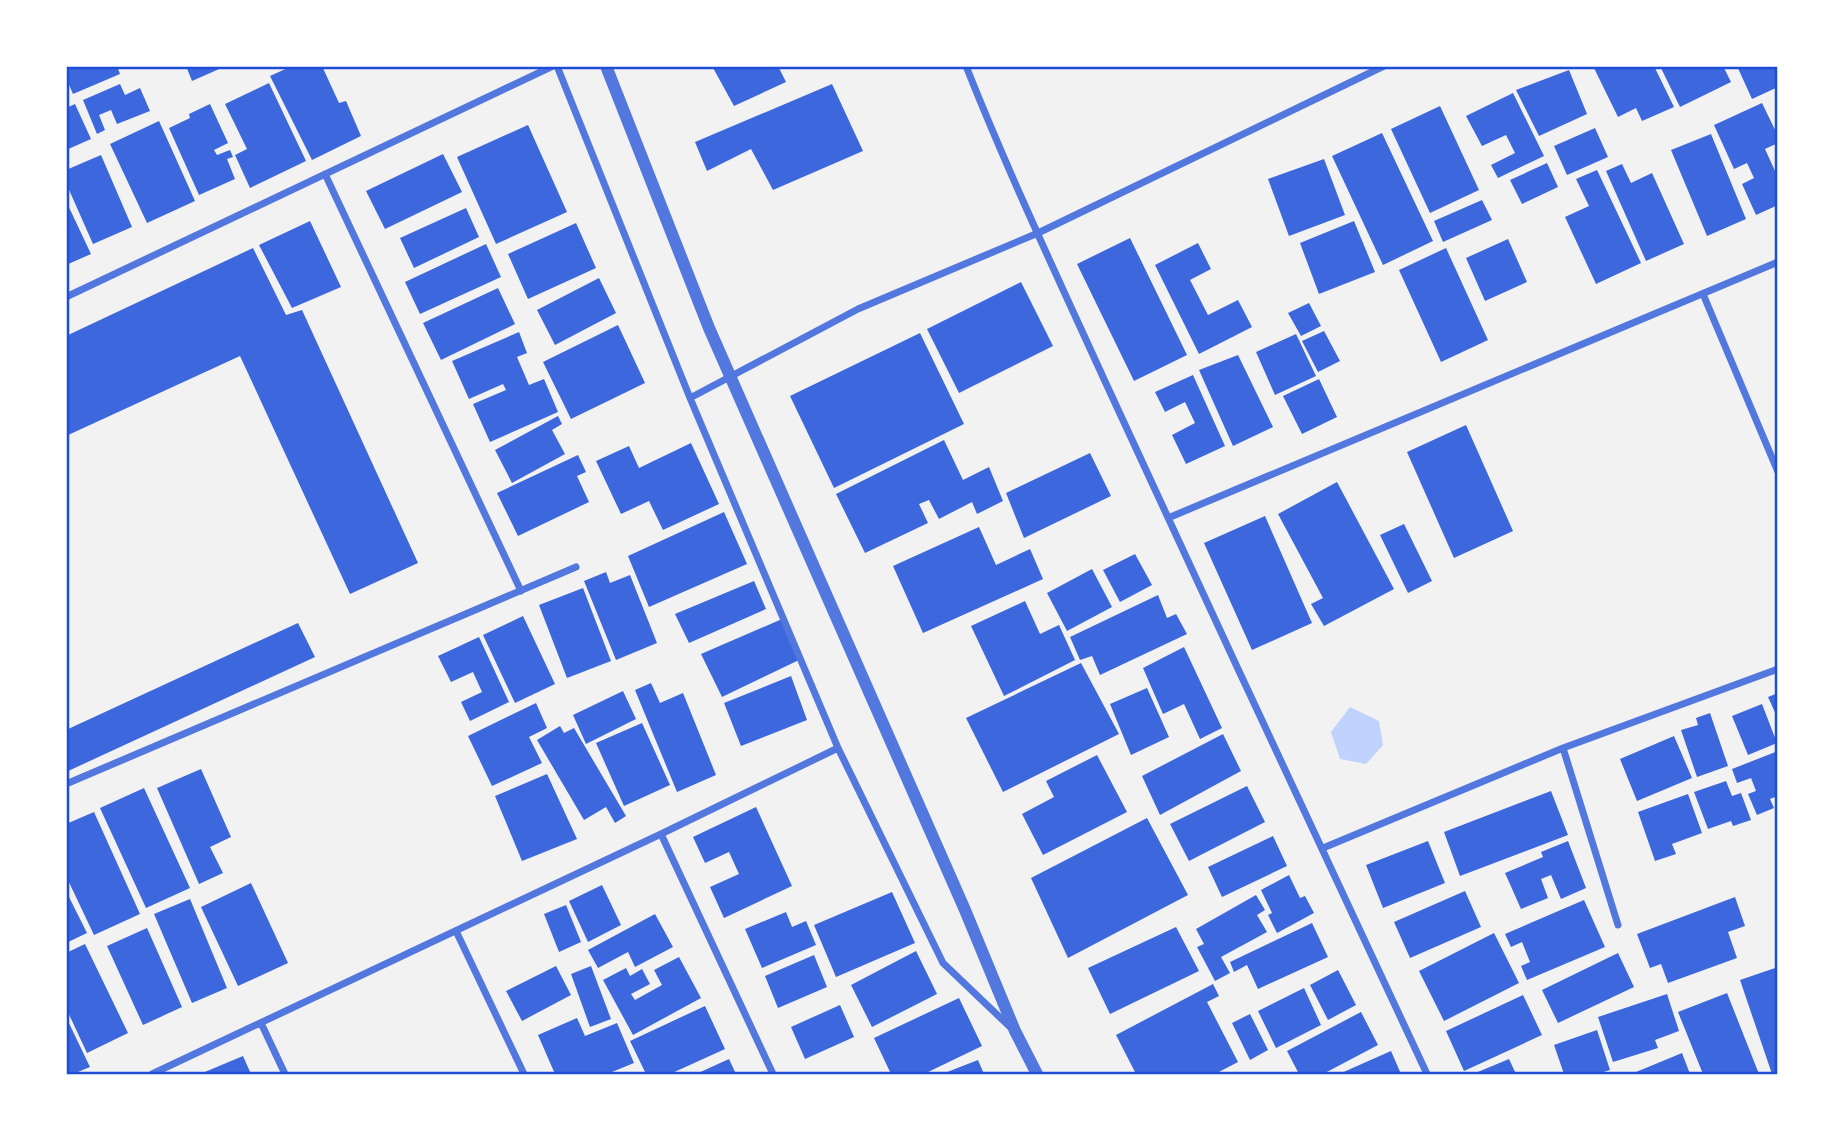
<svg xmlns="http://www.w3.org/2000/svg" width="1844" height="1141" viewBox="0 0 1844 1141" font-family="Signika,sans-serif">
<rect width="100%" height="100%" fill="#f2f2f2"/>
<path fill="#bfd3fe" d="M1350,707L1379,721L1383,745L1366,764L1340,759L1331,732Z"/>
<path fill="#3d67dc" d="M66,66H117L120,74L73,94L66,78Z
M186,66H226L192,81Z
M292,66H322L339,103L346,101L361,136L312,160L270,76Z
M712,66H778L786,82L734,106Z
M1593,66H1654L1674,107L1642,121L1636,108L1618,117Z
M1660,66H1723L1731,82L1680,107Z
M1737,66H1778V87L1752,99Z
M1569,70L1587,114L1539,136L1516,90Z
M269,83L306,161L250,188L235,155L247,149L225,104Z
M120,84L125,95L140,88L150,111L117,124L111,110L99,115L105,130L97,134L83,100Z
M832,84L863,151L773,190L751,149L707,171L695,142Z
M1513,93L1544,156L1498,178L1491,165L1515,153L1506,135L1482,146L1466,116Z
M1762,103L1778,136V143L1765,149L1775,171L1778,169V205L1756,215L1742,184L1754,178L1747,163L1734,169L1714,125Z
M75,104L91,139L66,150V108Z
M210,104L228,143L214,150L217,155L230,150L233,157L227,159L235,179L199,195L169,128L190,118L189,114Z
M1440,106L1479,190L1430,213L1391,129Z
M159,121L195,201L147,223L110,144Z
M528,125L567,212L496,244L457,157Z
M1595,128L1608,157L1567,175L1554,146Z
M1382,133L1433,241L1383,265L1332,156Z
M1711,134L1746,219L1707,236L1671,150Z
M443,154L462,192L385,229L366,191Z
M101,155L132,227L93,244L66,183V170Z
M1324,159L1345,215L1289,236L1268,179Z
M1547,163L1558,187L1522,204L1510,180Z
M1622,164L1631,183L1652,173L1684,244L1646,261L1606,171Z
M1597,170L1641,263L1596,284L1565,217L1589,206L1576,179Z
M1482,200L1492,220L1443,242L1434,221Z
M66,201L91,254L66,265Z
M466,208L479,237L414,268L400,238Z
M310,221L341,287L292,308L259,245Z
M1354,221L1375,272L1319,294L1300,243Z
M576,223L596,268L528,299L508,254Z
M1130,238L1187,355L1134,381L1077,264Z
M1508,239L1527,282L1485,301L1466,258Z
M1198,243L1211,269L1190,280L1208,315L1238,300L1252,327L1199,354L1155,265Z
M486,244L501,277L420,314L405,282Z
M253,248L286,315L302,310L418,563L350,594L240,356L66,436V336Z
M1446,248L1488,340L1441,362L1399,270Z
M599,278L616,313L555,345L537,310Z
M1021,282L1053,346L959,393L927,329Z
M498,288L515,324L441,360L423,323Z
M1309,303L1321,326L1301,336L1288,313Z
M618,325L645,383L571,419L543,362Z
M1324,331L1340,361L1318,372L1302,341Z
M519,332L527,353L517,357L529,385L544,379L558,412L490,442L473,404L506,390L503,384L469,399L452,361Z
M920,333L964,424L834,488L790,396Z
M1296,334L1316,376L1275,395L1256,352Z
M1238,355L1273,427L1233,446L1199,370Z
M1193,375L1225,446L1186,464L1172,435L1195,423L1185,402L1165,412L1155,392Z
M1319,379L1337,417L1302,434L1283,396Z
M558,416L562,424L552,430L565,454L512,483L495,450Z
M1466,425L1513,531L1454,558L1407,452Z
M944,440L963,480L989,467L1003,501L977,514L972,502L939,519L929,500L919,504L928,523L865,553L836,494Z
M691,443L719,504L663,530L649,501L621,514L596,461L629,446L639,468Z
M1090,453L1111,496L1024,538L1006,493Z
M578,455L586,472L577,476L589,502L518,536L497,493Z
M1337,482L1394,589L1324,626L1311,604L1323,598L1278,514Z
M724,512L747,564L649,607L628,556Z
M1265,516L1312,623L1252,650L1204,543Z
M1404,524L1432,581L1408,593L1380,535Z
M979,527L996,565L1030,549L1043,579L923,633L893,566Z
M1135,554L1152,585L1120,602L1103,570Z
M1092,569L1112,607L1067,631L1047,593Z
M606,572L610,583L630,575L657,643L616,660L584,581Z
M754,581L766,609L689,643L675,614Z
M583,588L611,661L567,678L539,605Z
M1158,595L1167,618L1176,614L1187,634L1100,675L1092,656L1080,660L1070,637Z
M1025,601L1040,634L1059,625L1075,660L1004,696L971,626Z
M523,616L555,684L515,703L483,635Z
M782,619L799,660L722,697L701,654Z
M298,623L315,657L66,772V730Z
M479,637L509,702L470,721L461,702L482,692L473,672L451,682L438,656Z
M1184,647L1222,728L1200,739L1184,704L1163,714L1143,668Z
M1081,663L1119,734L1003,792L966,718Z
M791,676L807,720L741,746L724,703Z
M651,683L660,703L683,693L716,775L677,792L635,690Z
M1147,688L1169,737L1131,755L1110,704Z
M623,691L636,719L586,744L573,715Z
M1778,693V719L1768,697Z
M536,703L547,728L529,737L542,763L492,786L468,736Z
M1762,704L1777,743L1748,755L1732,716Z
M1710,713L1728,766L1697,777L1681,730L1698,725L1696,718Z
M642,723L670,785L624,806L596,743Z
M560,726L564,733L574,728L626,816L615,823L606,807L584,820L537,740Z
M1223,734L1241,771L1160,815L1142,776Z
M1674,736L1692,778L1637,801L1620,759Z
M1778,751V796L1770,799L1774,808L1757,815L1748,794L1756,791L1751,778L1737,783L1732,769Z
M1097,755L1127,812L1043,855L1022,814L1054,797L1046,781Z
M201,769L231,837L210,847L223,873L199,884L157,788Z
M547,774L577,839L522,861L495,796Z
M1726,781L1732,796L1741,793L1751,820L1733,826L1731,821L1708,829L1694,792Z
M1247,786L1265,822L1189,861L1170,824Z
M144,788L190,888L146,908L100,808Z
M1551,791L1568,835L1460,876L1444,832Z
M1688,794L1702,833L1672,844L1676,854L1655,861L1638,812Z
M756,807L792,886L724,918L710,887L739,874L729,852L705,863L693,837Z
M94,812L140,914L94,935L66,876V824Z
M1147,818L1188,895L1068,958L1031,878Z
M1273,836L1287,866L1222,897L1208,867Z
M1428,841L1445,883L1383,908L1366,865Z
M1568,841L1586,888L1561,899L1551,875L1541,879L1548,898L1521,909L1505,873L1543,857L1541,852Z
M1289,875L1300,898L1305,896L1314,913L1277,933L1268,915L1272,913L1261,890Z
M251,883L288,963L238,986L201,907Z
M602,885L621,925L588,942L569,901Z
M66,891L87,933L66,943Z
M1465,891L1481,927L1410,958L1394,922Z
M892,892L915,943L836,977L814,925Z
M1256,895L1265,910L1257,915L1267,932L1221,957L1230,973L1215,981L1197,947L1204,944L1196,929Z
M1735,897L1745,926L1728,932L1737,958L1668,983L1661,964L1650,968L1637,934Z
M190,899L227,988L192,1003L154,914Z
M1584,900L1605,947L1527,980L1521,966L1530,962L1522,942L1511,947L1505,934Z
M566,905L581,942L559,952L544,914Z
M786,912L792,927L806,921L816,945L762,968L745,929Z
M655,914L673,947L635,967L628,952L598,968L588,950Z
M1312,923L1328,957L1258,989L1247,965L1234,972L1230,962Z
M1176,927L1199,971L1110,1014L1088,968Z
M147,928L182,1007L143,1025L107,946Z
M1494,933L1519,983L1444,1021L1419,971Z
M85,944L128,1033L87,1053L66,1008V953Z
M916,951L937,994L872,1027L851,985Z
M1618,953L1634,987L1558,1023L1542,990Z
M814,955L827,987L778,1008L765,976Z
M679,957L701,998L633,1035L603,980L626,968L630,976L642,969L650,984L631,994L635,1000L662,985L654,970Z
M556,966L571,995L522,1021L506,991Z
M591,966L611,1019L590,1027L571,974Z
M1778,967V1074H1772L1740,980Z
M1338,970L1356,1005L1328,1020L1310,985Z
M1213,984L1219,996L1207,1002L1238,1062L1215,1074H1136L1116,1035Z
M1304,988L1321,1025L1276,1048L1258,1011Z
M1727,993L1759,1074H1703L1678,1012Z
M1667,994L1679,1031L1655,1040L1658,1048L1613,1062L1598,1017Z
M1523,995L1542,1035L1464,1071L1446,1031Z
M959,998L982,1046L924,1074H891L874,1038Z
M840,1005L854,1037L805,1059L791,1027Z
M705,1006L725,1049L670,1074H646L630,1041Z
M1361,1012L1378,1045L1323,1074H1299L1287,1051Z
M1250,1014L1268,1050L1250,1060L1232,1023Z
M66,1017L90,1067L73,1074H66Z
M577,1018L585,1036L617,1023L634,1063L607,1074H555L538,1035Z
M1597,1030L1610,1070L1597,1074H1564L1554,1045Z
M1391,1051L1401,1074H1339Z
M1682,1053L1690,1074H1637L1636,1072Z
M243,1056L251,1074H200Z
M729,1059L736,1074H696Z
M1509,1059L1516,1074H1473Z
M978,1060L984,1074H942Z"/>
<g fill="none" stroke-linecap="round" stroke-linejoin="round">
<path stroke="#5277de" stroke-width="7" d="M557,66L690,398L838,748L943,963L1009,1026
M966,66C1008,172 1056,274 1103,377C1209,610 1320,842 1427,1074
M325,174L521,591
M1703,294L1778,472
M66,297L553,66
M690,398L858,309L1038,233L1384,66
M1168,518L1778,262
M1563,748L1618,925
M66,784L576,567
M661,834L773,1074
M1323,848L1563,748L1778,669
M456,931L524,1074
M261,1023L285,1074
M152,1074L661,834L838,748"/>
<path stroke="#5277de" stroke-width="12" d="M606,66L709,328L965,910L1015,1031L1037,1074"/>
</g>
<rect width="1844" height="1141" fill="none" stroke="#ffffff" stroke-width="136"/>
<rect x="68" y="68" width="1708" height="1005" fill="none" stroke="#1d4ed8" stroke-width="2.5"/>
</svg>
